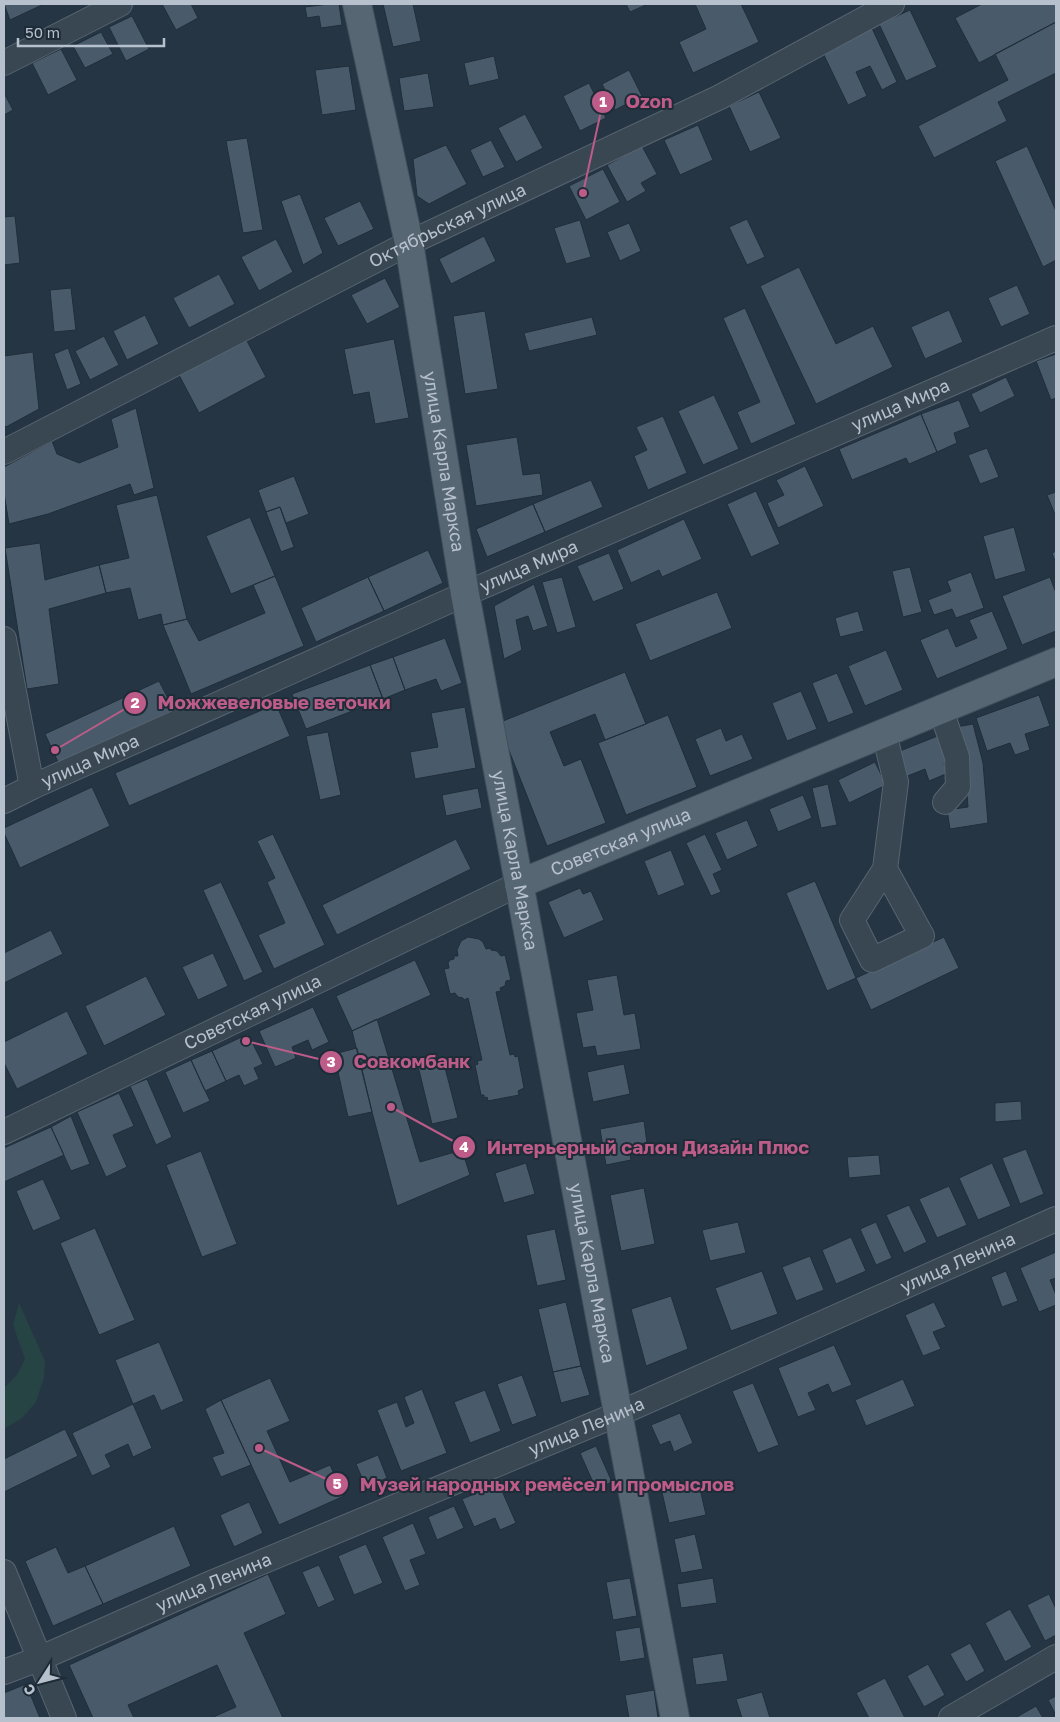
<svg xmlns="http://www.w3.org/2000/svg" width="1060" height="1722" viewBox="0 0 1060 1722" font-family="'Golos Text',sans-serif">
<rect width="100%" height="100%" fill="#253544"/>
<path fill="#274444" d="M19,1303L45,1361L44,1377L36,1402L22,1418L4,1429V1388L17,1375L25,1359L13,1325Z"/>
<path fill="#495b6a" stroke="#202e3a" d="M4,4H44L10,20Z
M162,4H191L198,18L176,30Z
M329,4H339L342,25L321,28L319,16L307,18L305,7Z
M383,4H413L421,41L393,47Z
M626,4H648L630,12Z
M695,4H741L759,42L693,73L679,42L706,29Z
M982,4H1056V22L979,63L955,18Z
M910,10L937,67L906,81L879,24Z
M132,16L149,49L126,61L109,27Z
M1056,22V73L998,102L1007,121L934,158L918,126L1008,80L995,54Z
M871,26L897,82L882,90L870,66L856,72L867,96L848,105L821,49Z
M101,32L113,54L85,68L73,46Z
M61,49L77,80L48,95L32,63Z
M494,56L499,79L469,86L464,63Z
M349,66L356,110L322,115L315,70Z
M629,70L642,96L615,110L602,84Z
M428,73L434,107L404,111L399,78Z
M589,83L606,118L580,131L563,96Z
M759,92L781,138L750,152L729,106Z
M4,93L13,110L4,115Z
M525,114L543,148L516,162L498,128Z
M698,125L713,160L680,175L664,140Z
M247,138L263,230L243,233L226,141Z
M491,140L505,167L483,177L470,150Z
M446,145L467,184L429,204L417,196L413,159Z
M642,146L657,174L641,183L646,191L627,202L607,165Z
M1027,146L1056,211V260L1043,267L995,161Z
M603,169L620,202L586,220L569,186Z
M300,194L323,253L303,265L281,201Z
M360,201L374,229L338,246L324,218Z
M15,216L20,263L4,265V217Z
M747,219L765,257L747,265L729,227Z
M580,220L591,257L566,264L554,228Z
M629,223L641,251L620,261L607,232Z
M484,236L496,261L451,284L439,259Z
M276,239L293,272L259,291L241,257Z
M799,267L836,344L873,326L893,367L816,404L760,286Z
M219,274L235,304L189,328L173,298Z
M385,278L400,307L367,324L351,295Z
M1017,285L1030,314L1001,327L988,298Z
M71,288L76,330L54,332L50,290Z
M745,308L796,424L751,444L737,412L760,402L723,318Z
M949,310L963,342L925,359L911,327Z
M485,311L498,389L465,394L453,316Z
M145,315L159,344L127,360L113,331Z
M592,317L597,335L529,351L524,333Z
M104,336L119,365L90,380L75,351Z
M246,339L266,377L199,413L179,375Z
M394,339L409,418L375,424L369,392L353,395L344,349Z
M68,348L81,384L67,390L54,354Z
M33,352L39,409L6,427L4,425V356Z
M1056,354V398L1051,400L1036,361Z
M1006,377L1015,396L980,413L971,394Z
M714,395L739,449L703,465L678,411Z
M959,400L970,427L954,433L957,443L937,452L921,414Z
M136,408L154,488L134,495L130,484L48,514L9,524L4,493V467L52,441L57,454L79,463L118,447L111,419Z
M921,414L937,452L909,464L906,458L852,480L839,449Z
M663,416L687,473L648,490L634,456L647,450L636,427Z
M517,437L523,475L540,473L543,495L476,506L466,445Z
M987,448L999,477L980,484L968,455Z
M805,466L824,506L778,528L767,503L784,495L776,480Z
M294,476L309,514L286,523L280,507L266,512L258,490Z
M591,480L603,507L545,532L533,504Z
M756,491L780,544L751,557L727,504Z
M1056,492V517L1047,495Z
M157,495L187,619L163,625L161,614L138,620L130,588L106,593L99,565L129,558L116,505Z
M533,504L545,532L487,557L476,529Z
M280,507L294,547L281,552L266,512Z
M250,517L275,576L231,594L206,536Z
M684,519L702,559L662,577L659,570L631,583L617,550Z
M1014,527L1026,571L995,580L983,536Z
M40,543L45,580L99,565L106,593L49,609L59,684L27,689L5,548Z
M428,550L443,583L384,611L368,577Z
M1056,551V564L1052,553Z
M609,553L624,589L593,602L577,566Z
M910,567L922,612L903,617L892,571Z
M971,572L984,608L956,618L952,609L934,615L928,600L951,591L947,581Z
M275,576L304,646L191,694L163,625L187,619L199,641L265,613L253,585Z
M368,577L384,611L316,642L301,608Z
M562,577L576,627L557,633L542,582Z
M1050,577L1056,593V631L1022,645L1002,596Z
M534,584L548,626L533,631L528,616L516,620L522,650L504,659L494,606Z
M717,592L732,628L650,661L635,624Z
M858,611L864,631L840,637L835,618Z
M992,611L1008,649L937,679L920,640L948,628L956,647L977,638L969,620Z
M445,638L462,683L441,691L436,679L405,690L393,657Z
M886,650L903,690L865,706L848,666Z
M393,657L405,690L383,699L370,665Z
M370,665L383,699L306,729L292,694Z
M625,672L646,724L605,740L595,714L550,732L564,766L581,759L606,823L547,846L498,723Z
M837,673L854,713L828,723L812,683Z
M159,681L174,710L59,764L45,734Z
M801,691L817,729L787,741L772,703Z
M1039,695L1050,726L1025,734L1030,750L1015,755L1010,743L987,751L976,718Z
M276,704L290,736L129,806L115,773Z
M465,707L476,768L415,779L410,752L438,747L431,713Z
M668,715L697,787L626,815L598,743Z
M973,724L983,763L988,823L950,829L947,810L968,807L965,763L956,727Z
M721,728L726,741L742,734L753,759L710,776L695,739Z
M328,732L341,795L320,800L306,736Z
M940,735L950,760L944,763L948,773L929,781L925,769L905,777L895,753Z
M875,762L886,785L849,803L838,780Z
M828,784L837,825L821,828L812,788Z
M92,787L110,826L20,868L4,833V828Z
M478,788L482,808L446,816L442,795Z
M803,795L812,818L778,832L769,809Z
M747,820L758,846L727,860L715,833Z
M273,834L325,945L274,969L258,935L285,923L267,882L275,878L257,841Z
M705,834L722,870L713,874L721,892L711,896L686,843Z
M456,839L471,869L337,935L322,905Z
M671,850L685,885L658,896L644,861Z
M815,881L856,978L827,991L786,893Z
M221,882L263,972L244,981L203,890Z
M580,888L583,894L591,891L604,920L564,938L548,902Z
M51,930L63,954L4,983V953Z
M468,937L479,939L483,942L486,949L490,948L491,950L497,951L501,956L505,955L511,980L506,981L505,986L500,988L501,991L496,992L510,1055L514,1054L515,1057L518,1056L524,1088L518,1091L519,1095L488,1101L487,1097L484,1098V1095H481L475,1065L478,1064L477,1061L482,1060L468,998L464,1000L463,998L458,997L455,993L450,994L444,969L449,968L448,963L450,960L454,959V956H458L457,950L461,941Z
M944,937L959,968L871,1010L856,978Z
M213,953L228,986L198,1000L182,967Z
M415,960L431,995L352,1031L336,996Z
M617,975L624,1015L635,1013L641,1049L597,1056L595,1046L583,1048L576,1013L593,1010L587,980Z
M146,976L166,1015L104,1046L85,1006Z
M313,1007L329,1042L312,1050L308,1040L292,1047L296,1058L275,1067L259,1031Z
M67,1011L88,1054L17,1089L4,1063V1042Z
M377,1019L420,1162L462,1150L470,1175L397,1206L372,1112L352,1031Z
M248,1034L263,1064L254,1068L259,1079L244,1086L239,1075L226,1081L212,1051Z
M357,1048L372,1112L348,1117L334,1054Z
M212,1051L226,1081L205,1091L191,1060Z
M191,1060L210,1101L183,1113L165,1072Z
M443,1060L458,1118L432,1124L418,1066Z
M624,1064L630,1094L593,1102L587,1072Z
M147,1079L172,1137L156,1145L130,1086Z
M119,1093L134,1126L113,1135L127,1167L106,1177L77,1112Z
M1021,1101L1022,1120L995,1122V1103Z
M71,1116L90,1164L71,1171L51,1127Z
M644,1121L647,1143L629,1146L631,1160L606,1165L600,1129Z
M51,1127L64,1155L4,1182V1148Z
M1026,1149L1044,1194L1020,1204L1002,1158Z
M201,1151L237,1244L202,1257L166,1165Z
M879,1155L881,1175L849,1178L847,1157Z
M526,1163L535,1194L504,1203L495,1173Z
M992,1163L1011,1206L978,1220L959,1178Z
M43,1179L61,1219L33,1231L16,1191Z
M949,1186L967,1225L937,1238L919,1199Z
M644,1188L655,1244L621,1251L610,1195Z
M909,1205L927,1242L904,1253L886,1215Z
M738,1222L746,1253L710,1261L702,1230Z
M876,1222L892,1258L876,1265L860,1229Z
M95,1228L135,1320L99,1335L60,1243Z
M555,1229L566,1280L537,1286L526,1235Z
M851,1237L866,1271L836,1284L822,1250Z
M1056,1252V1278L1050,1280L1056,1295V1305L1039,1312L1020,1268Z
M810,1256L824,1290L796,1301L782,1267Z
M762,1271L778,1314L731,1331L715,1288Z
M1006,1271L1018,1301L1002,1307L991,1277Z
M671,1296L688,1349L646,1366L631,1309Z
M566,1302L581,1366L553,1372L538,1309Z
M934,1302L946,1327L933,1332L941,1349L923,1356L905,1315Z
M159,1342L184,1401L161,1411L154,1395L133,1404L115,1360Z
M834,1345L852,1385L832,1393L828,1384L808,1393L816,1410L798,1417L778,1368Z
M581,1366L590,1395L561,1403L553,1372Z
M522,1375L537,1416L512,1425L497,1384Z
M270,1378L290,1421L267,1431L290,1482L330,1465L344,1496L279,1525L221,1400Z
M903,1379L915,1406L866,1426L855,1400Z
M753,1383L779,1445L758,1453L732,1391Z
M422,1389L447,1453L401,1471L377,1410L397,1402L406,1427L414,1423L404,1397Z
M485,1390L501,1431L470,1443L454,1402Z
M221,1400L251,1465L221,1477L212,1457L224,1453L205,1409Z
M133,1404L152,1448L133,1457L128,1444L105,1455L111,1467L92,1476L72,1433Z
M680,1413L693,1443L674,1452L670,1441L660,1445L651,1425Z
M65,1429L78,1456L4,1492V1459Z
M596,1446L612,1482L596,1489L580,1453Z
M378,1455L387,1478L366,1487L356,1464Z
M698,1480L706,1515L669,1523L661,1488Z
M499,1484L516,1523L500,1530L495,1518L474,1527L462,1499Z
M249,1502L263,1533L234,1547L220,1515Z
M454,1506L464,1528L437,1540L428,1517Z
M413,1523L426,1554L410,1560L420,1585L405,1591L382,1537Z
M174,1526L191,1566L103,1604L85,1566Z
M695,1534L703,1569L681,1573L674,1539Z
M366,1544L383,1583L354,1595L338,1556Z
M56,1547L68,1573L85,1566L103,1604L53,1626L25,1561Z
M319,1565L335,1600L318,1608L302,1572Z
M268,1574L286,1614L244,1633L283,1718H211L236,1707L217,1665L128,1705L134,1718H93L69,1665Z
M630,1578L637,1616L613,1620L606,1582Z
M713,1578L717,1603L681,1608L677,1584Z
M1049,1594L1056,1609V1635L1045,1641L1027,1605Z
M1010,1609L1032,1647L1005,1662L985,1623Z
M640,1627L645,1658L620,1662L615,1631Z
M970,1643L985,1671L966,1682L950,1654Z
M723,1653L728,1681L696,1685L692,1658Z
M928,1664L945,1695L924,1707L907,1676Z
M885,1678L905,1718H869L856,1693Z
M26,1684L40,1718H4V1693Z
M654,1690L658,1718H629L625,1695Z
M762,1692L770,1718H742L736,1699Z
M1056,1696V1715L1048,1700Z
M1036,1706L1043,1718H1015Z"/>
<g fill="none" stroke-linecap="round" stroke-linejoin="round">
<defs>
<g id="minor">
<path d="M4,63L120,4"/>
<path id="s1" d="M4,452L409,243L720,97L892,4"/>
<path d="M4,639L32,787"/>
<path d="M941,710L957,757L958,787L945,802"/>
<path d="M884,733L896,782L885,869L852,920L872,960L922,936L885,869"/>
<path id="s2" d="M4,801L32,787L465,594L1056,338"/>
<path id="s3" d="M4,1132L519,884"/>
<path d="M4,1572L64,1718"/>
<path id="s4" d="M4,1672L41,1658L209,1584L618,1414L1056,1219"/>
<path d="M951,1718L1056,1657"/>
</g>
<g id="major">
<path id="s5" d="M357,4L409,243L465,594L675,1718"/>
<path id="s6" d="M519,884L1056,662"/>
</g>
</defs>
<use href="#minor" stroke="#586470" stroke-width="26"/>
<use href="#major" stroke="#43505c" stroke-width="30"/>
<use href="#minor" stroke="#394753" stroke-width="24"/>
<use href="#major" stroke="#576673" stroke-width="28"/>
</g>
<g text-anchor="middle" stroke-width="4" stroke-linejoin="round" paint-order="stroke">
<g font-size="18" fill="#b7c1cd" stroke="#1e2c38">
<text dy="6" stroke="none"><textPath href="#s1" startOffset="498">Октябрьская улица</textPath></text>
<text dy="6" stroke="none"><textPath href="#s2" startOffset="980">улица Мира</textPath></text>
<text dy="6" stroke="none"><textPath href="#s5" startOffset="466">улица Карла Маркса</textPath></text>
<text dy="6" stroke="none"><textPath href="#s2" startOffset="575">улица Мира</textPath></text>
<text dy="6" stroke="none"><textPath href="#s2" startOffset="95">улица Мира</textPath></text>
<text dy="6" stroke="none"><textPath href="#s6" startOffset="110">Советская улица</textPath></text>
<text dy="6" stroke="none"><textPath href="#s5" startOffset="871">улица Карла Маркса</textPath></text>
<text dy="6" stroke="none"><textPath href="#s3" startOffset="276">Советская улица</textPath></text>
<text dy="6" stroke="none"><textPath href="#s4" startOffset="1038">улица Ленина</textPath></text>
<text dy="6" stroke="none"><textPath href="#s5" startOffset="1291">улица Карла Маркса</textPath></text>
<text dy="6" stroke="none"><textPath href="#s4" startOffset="632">улица Ленина</textPath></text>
<text dy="6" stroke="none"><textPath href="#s4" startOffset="228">улица Ленина</textPath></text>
</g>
</g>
<path fill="none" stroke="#be5c89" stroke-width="2" d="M583 193L603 102M55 750L135 703M246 1041L331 1062M391 1107L464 1147M259 1448L337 1484"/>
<g fill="#be5c89" stroke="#1e2c38" stroke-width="2">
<circle cx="583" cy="193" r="5"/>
<circle cx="55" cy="750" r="5"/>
<circle cx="246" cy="1041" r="5"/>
<circle cx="391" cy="1107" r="5"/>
<circle cx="259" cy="1448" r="5"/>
<circle cx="603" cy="102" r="12"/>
<circle cx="135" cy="703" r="12"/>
<circle cx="331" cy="1062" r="12"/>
<circle cx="464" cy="1147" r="12"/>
<circle cx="337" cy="1484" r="12"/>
</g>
<g font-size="15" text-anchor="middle" font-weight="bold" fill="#fff">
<text x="603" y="107">1</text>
<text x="135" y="708">2</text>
<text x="331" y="1067">3</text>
<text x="464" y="1152">4</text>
<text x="337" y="1489">5</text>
</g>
<g font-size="19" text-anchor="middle" font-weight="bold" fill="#be5c89" stroke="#1e2c38" stroke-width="4" stroke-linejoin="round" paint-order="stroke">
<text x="649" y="108">Ozon</text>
<text x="274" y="709">Можжевеловые веточки</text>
<text x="412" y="1068">Совкомбанк</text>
<text x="648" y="1154">Интерьерный салон Дизайн Плюс</text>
<text x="547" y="1491">Музей народных ремёсел и промыслов</text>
</g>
<rect width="1060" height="1722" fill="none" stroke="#b7c1cd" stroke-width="10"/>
<g transform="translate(40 1682) rotate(234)" stroke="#1e2c38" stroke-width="4" paint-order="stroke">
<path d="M0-4L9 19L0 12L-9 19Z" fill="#b7c1cd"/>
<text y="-8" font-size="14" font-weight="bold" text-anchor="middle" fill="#b7c1cd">С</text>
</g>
<path d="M18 38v8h146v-8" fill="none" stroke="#b7c1cd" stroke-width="2.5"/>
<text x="25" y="38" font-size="15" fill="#b7c1cd" stroke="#1e2c38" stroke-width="4" paint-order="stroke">50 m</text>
</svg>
